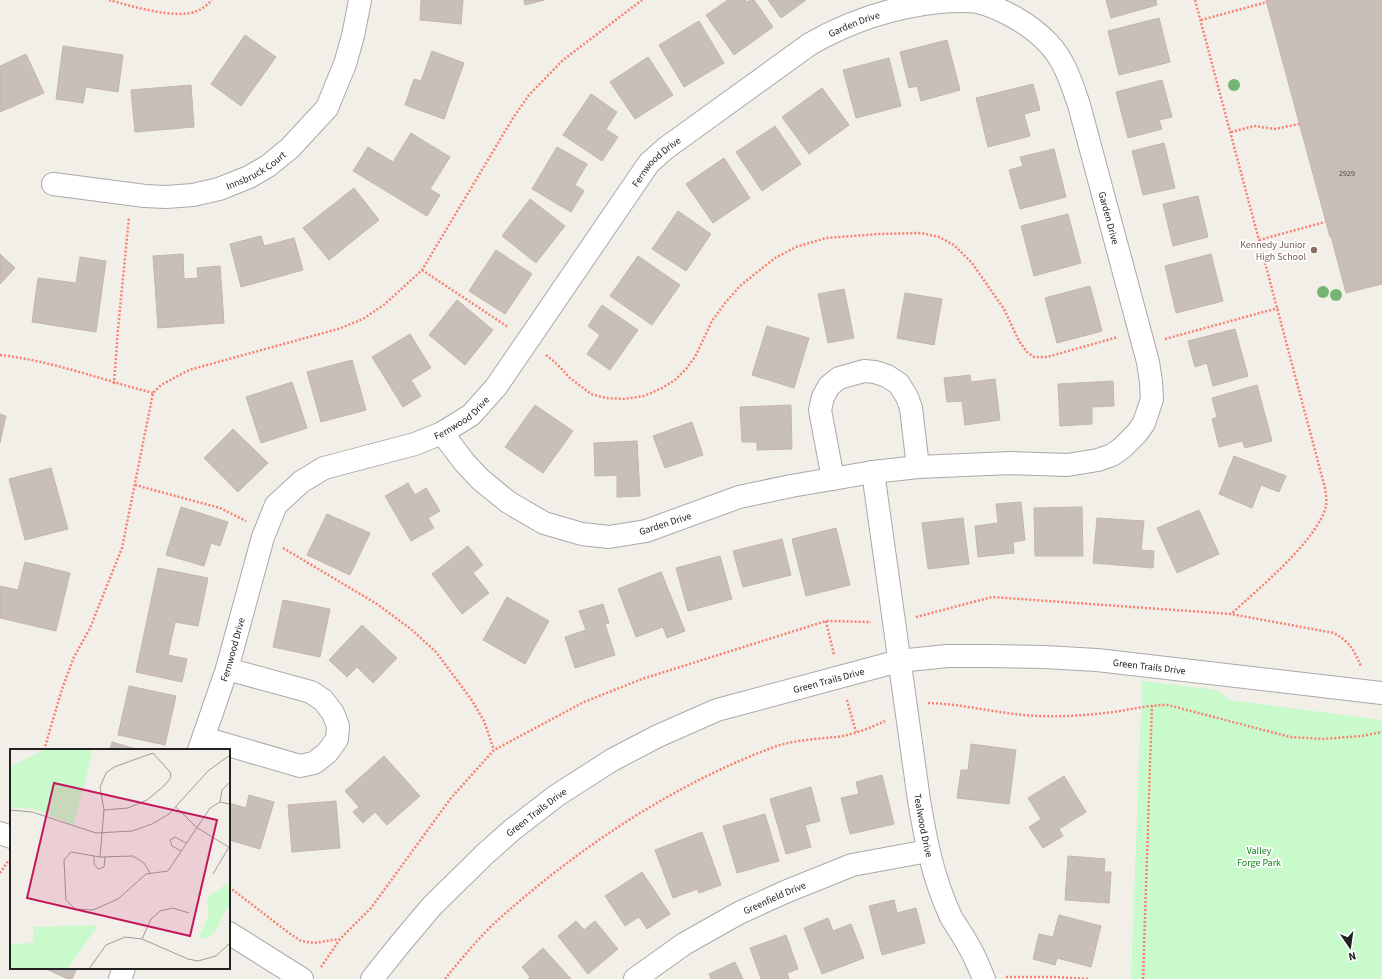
<svg xmlns="http://www.w3.org/2000/svg" width="1382" height="979" viewBox="0 0 1382 979" font-family="'Source Sans 3',sans-serif">
<rect width="100%" height="100%" fill="#f2efe9"/>
<path fill="#c8facc" d="M1142,681L1216,690L1230,700L1382,720V979H1131Z"/>
<path fill="#c7bfb8" stroke="#c4b6ab" d="M421,0H463L461,24L420,20Z
M524,0H544L525,5Z
M728,0H745L747,2L750,0H754L773,27L734,55L706,15Z
M768,0H806L781,18Z
M1106,0H1156L1157,5L1111,18Z
M1266,0H1382V284L1346,293L1331,236L1330,237Z
M1159,18L1170,62L1119,75L1108,31Z
M699,21L724,63L684,87L659,45Z
M245,35L276,57L241,106L211,84Z
M947,40L960,90L921,101L917,86L909,88L900,52Z
M63,46L123,55L118,92L86,87L83,103L56,99Z
M432,51L464,63L444,119L405,105L414,79L421,81Z
M26,54L44,93L0,112V66Z
M648,57L673,95L635,119L610,82Z
M889,58L901,106L856,118L843,70Z
M1162,80L1172,117L1159,120L1162,129L1128,138L1116,92Z
M1033,84L1040,110L1024,114L1030,136L988,147L976,98Z
M191,85L194,127L135,132L131,90Z
M822,88L849,125L809,154L782,117Z
M591,94L617,112L606,129L618,137L602,161L563,135Z
M775,126L801,164L762,191L736,152Z
M411,133L450,157L430,189L440,195L427,216L353,171L368,147L393,162Z
M1164,143L1175,188L1143,195L1132,151Z
M557,147L587,164L575,185L584,191L571,212L532,189Z
M1054,149L1066,197L1020,209L1009,170L1023,166L1020,157Z
M724,158L750,198L713,223L686,184Z
M354,188L379,220L329,260L303,228Z
M1198,196L1208,237L1173,246L1163,204Z
M530,199L565,226L536,263L502,236Z
M678,211L711,234L686,271L652,249Z
M1068,214L1081,263L1034,276L1021,226Z
M261,236L264,246L294,238L303,270L241,287L230,244Z
M496,250L532,274L505,314L469,291Z
M0,254L15,268L0,284Z
M183,254L184,279L198,278L197,268L220,266L224,323L158,328L153,256Z
M1211,254L1223,301L1176,313L1165,266Z
M638,256L680,285L652,325L610,296Z
M80,257L106,261L96,332L32,322L38,278L76,283Z
M1090,286L1102,331L1057,343L1045,298Z
M844,289L854,338L828,343L818,294Z
M905,293L942,299L934,345L897,338Z
M457,300L493,330L465,365L429,335Z
M602,305L638,330L610,370L587,354L600,335L588,326Z
M767,326L809,338L794,388L752,375Z
M1235,329L1248,376L1213,386L1207,363L1195,367L1188,341Z
M410,334L431,368L411,380L421,396L403,407L372,357Z
M352,360L366,410L321,422L307,372Z
M970,375L971,382L995,379L1000,420L965,425L962,401L947,402L944,378Z
M1113,381L1114,406L1092,407V424L1060,426L1058,384Z
M292,382L307,428L261,443L246,397Z
M1257,385L1272,441L1245,448L1242,441L1219,447L1212,419L1217,417L1212,398Z
M535,405L573,431L543,473L505,447Z
M791,405L792,449L757,450V442H742L740,407Z
M0,414L6,416L0,443Z
M692,422L703,455L665,468L653,436Z
M233,429L268,463L238,492L204,458Z
M637,441L640,496L617,497V475L595,476L594,443Z
M1234,456L1286,476L1279,492L1261,485L1252,508L1219,494Z
M51,468L68,529L25,540L9,479Z
M408,483L415,495L426,488L440,511L428,518L434,528L411,541L385,496Z
M1021,502L1025,540L1013,542L1014,553L978,557L975,526L998,523L996,504Z
M181,507L228,522L220,546L211,543L204,566L166,555Z
M1082,507L1083,556H1035L1034,508Z
M1199,510L1219,554L1177,573L1157,528Z
M327,514L370,533L350,575L307,555Z
M963,518L969,564L928,569L922,523Z
M1097,518L1144,521L1141,550L1154,551L1153,568L1093,563Z
M836,528L850,585L806,596L792,539Z
M782,539L791,575L743,587L733,551Z
M468,546L483,565L473,573L489,593L462,614L432,574Z
M720,556L732,599L688,611L676,568Z
M25,562L70,573L56,631L0,618V586L18,590Z
M158,568L208,578L198,626L175,622L168,655L187,659L182,682L136,672Z
M661,572L685,631L667,638L663,627L636,637L618,589Z
M507,597L549,621L525,664L483,640Z
M283,600L330,609L320,657L273,647Z
M603,604L609,623L605,624L615,655L575,668L565,637L586,630L579,611Z
M362,625L397,658L373,683L357,667L347,677L329,660Z
M129,686L176,696L165,745L118,735Z
M112,742L139,750H110Z
M971,744L1016,750L1009,804L957,798L961,770H968Z
M384,756L420,796L387,825L375,812L363,823L353,812L359,807L345,791Z
M882,775L894,824L850,834L841,798L859,794L856,782Z
M1064,776L1086,812L1059,829L1063,836L1043,848L1029,827L1041,819L1028,798Z
M811,787L820,821L805,825L811,847L786,854L770,799Z
M249,795L274,802L260,849L229,840V803L246,808Z
M336,801L340,848L292,852L288,805Z
M765,814L779,861L737,873L723,826Z
M702,832L721,885L699,893L697,889L673,898L655,850Z
M1068,856L1105,859L1104,872H1111L1109,903L1065,900Z
M642,872L670,914L647,929L639,917L625,926L605,896Z
M894,900L897,913L916,908L925,943L882,955L869,906Z
M1059,915L1101,926L1091,967L1057,958L1055,965L1033,959L1039,934L1053,937Z
M828,918L833,931L851,924L864,958L822,974L804,928Z
M576,921L584,930L595,921L618,949L588,974L558,936Z
M786,935L798,969L787,973L789,979H761L750,948Z
M543,948L571,979H528L530,977L522,967Z
M735,962L743,979H711L709,974Z
M44,968H77L72,979H68Z"/>
<g fill="none" stroke-linecap="round" stroke-linejoin="round">
<defs>
<g id="minor">
<path id="s1" d="M53,184L145,196L166,197L193,195L219,189L249,177L268,166L290,148L327,108L345,64L353,36L360,0"/>
<path id="s2" d="M873,472L919,800C926,842 933,878 951,917C956,926 962,934 967,943C974,954 979,967 984,979"/>
<path d="M833,479L820,410L823,397L829,386L839,378L864,371L875,372L887,376L899,384L907,397L911,408L918,467"/>
<path d="M204,738L300,766L314,763L327,753L337,739L338,726L333,713L323,700L311,692L227,669"/>
<path id="s3" d="M199,750L227,669L263,537L276,505L301,482L324,468L415,444L442,433L471,415L496,387L649,163L666,148L810,44C850,21 892,7 939,2C951,1 966,0 978,2C1003,9 1030,24 1048,43C1064,59 1072,84 1079,105L1148,362L1151,382L1152,399L1144,423L1137,433L1122,448L1112,455L1098,460L1067,465L1011,463L918,467L873,472L791,486L739,497L646,531L609,537L582,534L544,523L508,502L480,479L465,463L442,433"/>
<path d="M0,833L11,837"/>
<path d="M229,933L302,979"/>
<path d="M120,979L124,968"/>
<path id="s4" d="M372,979L400,944L432,906L485,854L512,830L556,796L612,760L658,736L717,710L899,661L947,656H989L1044,657L1097,660L1382,693"/>
<path id="s5" d="M635,979L684,944L739,913L785,892L852,865L928,851"/>
</g>
</defs>
<use href="#minor" stroke="#a9a9a9" stroke-width="24"/>
<path stroke="#fa8072" stroke-width="2.5" stroke-dasharray="2 2" stroke-linecap="butt" d="M109,0C132,6 175,20 197,11C203,9 208,4 212,0
M1195,0L1325,488C1326,494 1327,501 1326,506C1318,540 1257,590 1231,614
M1201,20L1267,2
M1231,132L1254,126L1275,129L1299,124
M1259,240L1325,222
M422,270L508,327
M1165,339L1278,308
M0,355C53,361 102,380 153,393
M546,355L557,364L570,378L591,394L606,398L624,399L644,396L662,388L675,380L686,369L695,357L712,321L725,303L740,286L775,258L796,247L826,238L879,234L921,233L939,237L954,245L972,263L1004,309L1019,341L1027,352L1034,357H1047L1118,337
M114,384L118,329L129,217
M135,485L220,508L246,521
M283,548L377,604L412,630L436,652L471,699L484,721L494,750
M916,617L992,597L1231,614L1334,633C1351,643 1353,649 1361,666
M826,621L834,655
M847,700L856,732
M928,703C966,704 1002,715 1040,716C1065,717 1089,715 1114,712C1132,709 1150,705 1168,705L1290,737L1323,739L1362,736L1382,732
M44,750L62,689L74,657L90,628L122,548L153,393L161,385L189,370L338,329L363,319L385,304L422,270L513,118L529,95L563,60L642,0
M0,873L9,860
M229,887L289,933L301,941L314,943L339,939
M321,967L340,939L371,908L451,798L494,750L584,702L642,679L826,621L871,622
M1006,977H1056L1088,979
M445,979C462,958 480,936 500,918C580,847 672,785 774,747C793,740 816,739 836,737C853,735 870,728 885,721
M1143,979L1152,705"/>
<use href="#minor" stroke="#fff" stroke-width="22"/>
</g>
<g fill="#74b475">
<circle cx="1234" cy="85" r="6"/>
<circle cx="1323" cy="292" r="6"/>
<circle cx="1336" cy="295" r="6"/>
</g>
<circle fill="#8d6e63" stroke="#fff" stroke-width="1.5" cx="1314" cy="250" r="4"/>
<g text-anchor="middle" stroke-width="3.5" stroke-linejoin="round" paint-order="stroke">
<g font-size="8" fill="#4b4948">
<text x="1347" y="176">2929</text>
</g>
<g font-size="10" fill="#222" stroke="#fff">
<text dy="4" stroke="none"><textPath href="#s3" startOffset="1033">Garden Drive</textPath></text>
<text dy="4" stroke="none"><textPath href="#s3" startOffset="790">Fernwood Drive</textPath></text>
<text dy="4" stroke="none"><textPath href="#s1" startOffset="209">Innsbruck Court</textPath></text>
<text dy="4" stroke="none"><textPath href="#s3" startOffset="1429">Garden Drive</textPath></text>
<text dy="4" stroke="none"><textPath href="#s3" startOffset="466">Fernwood Drive</textPath></text>
<text transform="translate(665 523) rotate(-18)" y="4">Garden Drive</text>
<text dy="4" stroke="none"><textPath href="#s3" startOffset="106">Fernwood Drive</textPath></text>
<text dy="4" stroke="none"><textPath href="#s4" startOffset="883">Green Trails Drive</textPath></text>
<text dy="4" stroke="none"><textPath href="#s4" startOffset="559">Green Trails Drive</textPath></text>
<text dy="4" stroke="none"><textPath href="#s4" startOffset="235">Green Trails Drive</textPath></text>
<text dy="4" stroke="none"><textPath href="#s2" startOffset="357">Tealwood Drive</textPath></text>
<text dy="4" stroke="none"><textPath href="#s5" startOffset="162">Greenfield Drive</textPath></text>
</g>
<g font-size="10" fill="#785e54" stroke="#fff" text-anchor="end">
<text x="1306" y="248">Kennedy Junior<tspan x="1306" dy="12">High School</tspan></text>
</g>
<g font-size="10" fill="#0c8416" stroke="#fff">
<text x="1259" y="854">Valley<tspan x="1259" dy="12">Forge Park</tspan></text>
</g>
</g>
<g transform="translate(10 749)">
<rect width="220" height="220" fill="#f2efe9"/>
<path d="M35,0H83L64,76L24,60L0,58V18ZM220,134V154L205,182L199,188L188,190L199,166L197,153L201,144L210,141L214,135L218,137ZM86,176L87,178L57,220H0V195L23,194V178Z" fill="#c8facc"/>
<path fill="none" stroke="#9f9d99" stroke-width="1" d="M210,53L212,41L220,33M166,58L186,78L220,99M0,61L22,63L86,84L122,82L142,75L159,65L198,22L220,6M171,102L162,97L160,91L165,88L176,94M84,107V115L88,120L94,118L95,108M90,108L94,61L90,38L96,24L104,18L143,4L160,23L161,28L155,36L137,51L118,59L94,61M140,124L134,114L123,107L90,108L61,103L54,111L56,151L65,160L83,161L108,150L136,125L158,122L200,59L210,53L220,55M203,125L219,98M132,190L141,170L150,162L163,159L179,164M79,220L96,196L115,188L132,190L178,210L188,212L206,207L220,194"/>
<path fill="#c2185b" fill-opacity="0.15" stroke="#c2185b" stroke-width="2" d="M44,34L207,71L180,187L17,149Z"/>
<rect width="220" height="220" fill="none" stroke="#222" stroke-width="2"/>
</g>
<g transform="translate(1350 947) rotate(167)" stroke="#ffffff" stroke-width="3" paint-order="stroke">
<path d="M0-3L7 15L0 10L-7 15Z" fill="#222222"/>
<text y="-6" font-size="11" font-weight="bold" text-anchor="middle" fill="#222222">N</text>
</g>
</svg>
